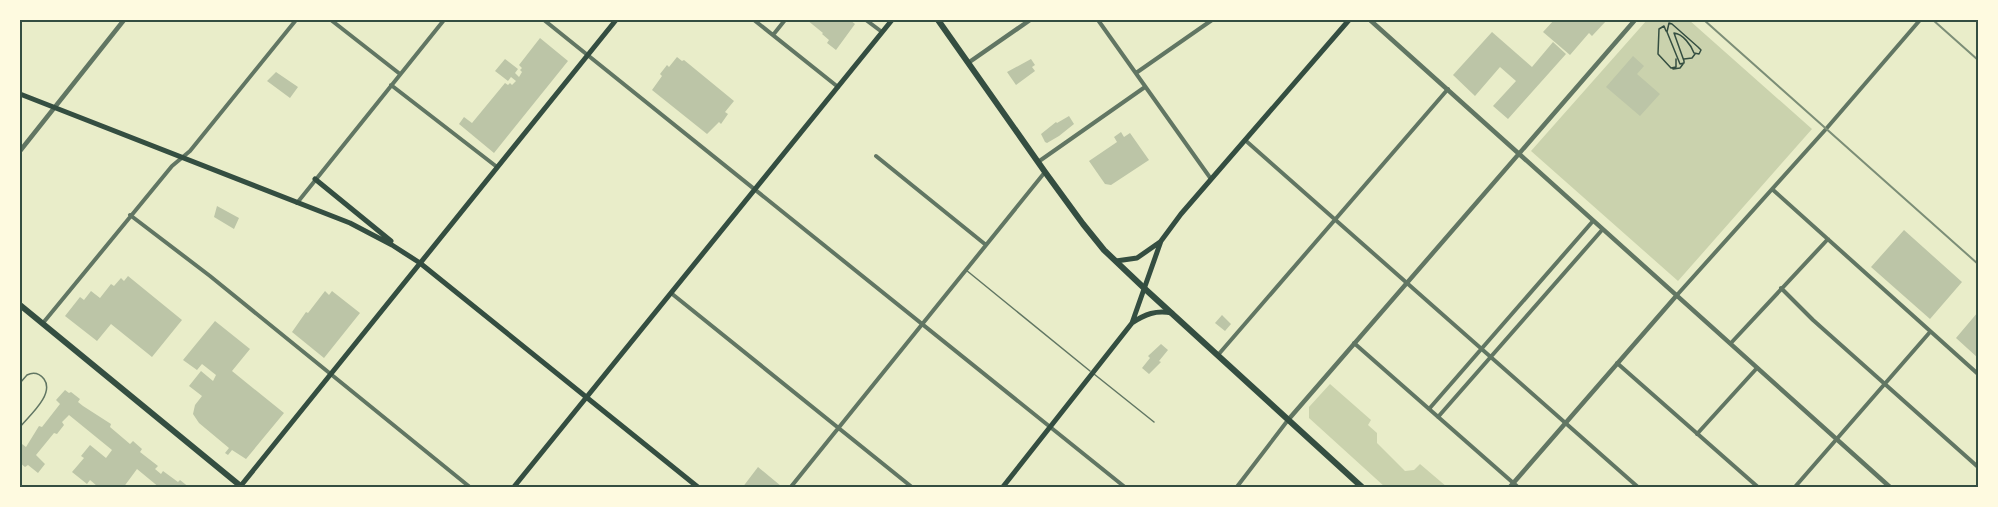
<svg xmlns="http://www.w3.org/2000/svg" width="1998" height="507" viewBox="0 0 1998 507" font-family="'Source Sans 3',sans-serif">
<rect width="100%" height="100%" fill="#e9edc9"/>
<path fill="#cad2ad" d="M1647,20H1689L1812,129L1678,281L1531,151Z
M1330,384L1371,420L1368,425L1377,433V443L1405,471L1414,470L1420,464L1447,487H1385L1309,418V407Z"/>
<path fill="#bcc5a7" d="M807,20H850L855,24L836,50L827,43L829,40L822,34L823,33Z
M1554,20H1607L1592,36L1589,33L1570,55L1543,32Z
M1492,32L1532,67L1553,42L1566,54L1508,119L1493,106L1516,81L1500,67L1475,96L1453,75Z
M540,38L568,61L494,153L459,124L464,117L472,123L505,83L508,85L510,83L512,85L516,81L511,77L508,81L495,71L505,59L518,69L515,73L519,77L522,72L520,70L522,68L519,65Z
M1633,56L1644,66L1637,74L1660,94L1640,116L1606,87Z
M677,57L682,61L684,60L734,101L725,112L728,114L721,124L719,122L707,134L652,90L662,76L660,74L667,65L669,67Z
M1031,59L1035,65L1032,67L1035,71L1016,85L1007,72Z
M276,72L298,87L290,98L267,81Z
M1069,116L1074,124L1059,136L1047,143L1045,142L1041,134L1056,122L1057,123Z
M1121,132L1124,137L1130,133L1149,160L1111,185L1105,184L1089,161L1117,142L1114,137Z
M217,206L239,218L234,229L214,217Z
M1904,230L1962,282L1930,319L1871,267Z
M128,276L182,320L152,357L111,324L97,341L65,316L80,297L84,300L91,291L100,298L111,284L114,286L121,278L124,281Z
M325,291L329,295L332,291L360,313L324,358L292,332L306,312L308,313Z
M1978,312V358L1956,338Z
M1222,315L1231,324L1225,331L1215,323Z
M215,321L250,349L232,371L284,413L246,459L232,450L228,455L225,453L229,448L199,423L193,414L195,405L202,396L189,386L201,371L213,381L216,375L202,364L197,370L183,360Z
M1161,344L1168,350L1159,361L1161,362L1149,374L1142,368L1150,358L1148,356Z
M65,390L69,393L71,392L80,399L78,402L83,406L111,424L110,427L130,444L133,441L142,449L140,452L158,466L155,469L161,474L163,471L178,482L180,480L190,488H160L137,469L123,488H96L97,486L90,480L87,484L72,472L84,458L81,456L90,445L106,458L112,450L69,415L62,422L64,425L57,434L54,433L36,455L45,464L38,473L28,465L25,467L20,463V445L22,444L26,447L39,426L42,427L60,404L56,400Z
M758,467L781,486L779,488H742Z"/>
<g fill="none" stroke-linecap="round" stroke-linejoin="round">
<path stroke="#344e41" stroke-width="1.5" d="M1669,23L1672,24L1698,47L1701,50L1699,54L1694,53C1691,45 1683,34 1674,33L1684,61V63L1680,64L1667,32Z
M1666,31L1664,26L1659,29L1658,54L1671,68L1676,67V59
M1684,59L1692,58L1695,54
M1673,69L1680,68L1683,64"/>
<path stroke="#617663" stroke-width="1.5" d="M966,270L1090,371
M1094,374L1154,422
M20,383L27,375C33,372 39,373 44,379C55,394 29,416 20,427"/>
<path stroke="#617663" stroke-width="4" d="M331,20L400,74
M544,20L1126,488
M754,20L838,87
M866,20L882,32
M1098,20L1211,179
M773,35L785,20
M1136,73L1212,20
M391,85L497,167
M1245,140L1639,488
M876,156L986,245
M1038,162L1145,87
M1772,189L1978,374
M297,203L444,20
M130,215L210,276L471,488
M1781,288L1813,320L1978,467
M671,293L913,488
M1677,295L1826,129L1920,20
M43,323L172,166L190,151L296,20
M1354,343L1519,488
M1731,343L1828,239
M1218,355L1448,89
M1617,363L1759,488
M1429,409L1593,221
M1438,417L1602,230
M1697,434L1757,368
M790,488L1045,172
M1236,488L1288,420
M1794,488L1930,332"/>
<path stroke="#617663" stroke-width="4.5" d="M1370,20L1891,488
M968,63L1030,20
M20,151L124,20
M1288,420L1635,20
M1509,488L1677,295"/>
<path stroke="#344e41" stroke-width="5" d="M20,94L350,223L392,245L420,263L699,488
M315,179L391,241
M1116,261L1137,258L1160,242
M1132,323C1145,314 1156,310 1172,313
M239,488L616,20
M513,488L892,20
M1002,488L1132,323L1161,241L1181,214L1349,20"/>
<path stroke="#344e41" stroke-width="6" d="M938,20L1045,172L1083,224L1104,250L1144,288L1363,488
M20,305L243,488"/>
<path stroke="#7c8e77" stroke-width="2" d="M1704,20L1978,264
M1933,20L1978,60"/>
</g>
<rect width="1998" height="507" fill="none" stroke="#fefae0" stroke-width="42"/>
<rect x="21" y="21" width="1956" height="465" fill="none" stroke="#344e41" stroke-width="2"/>
</svg>
